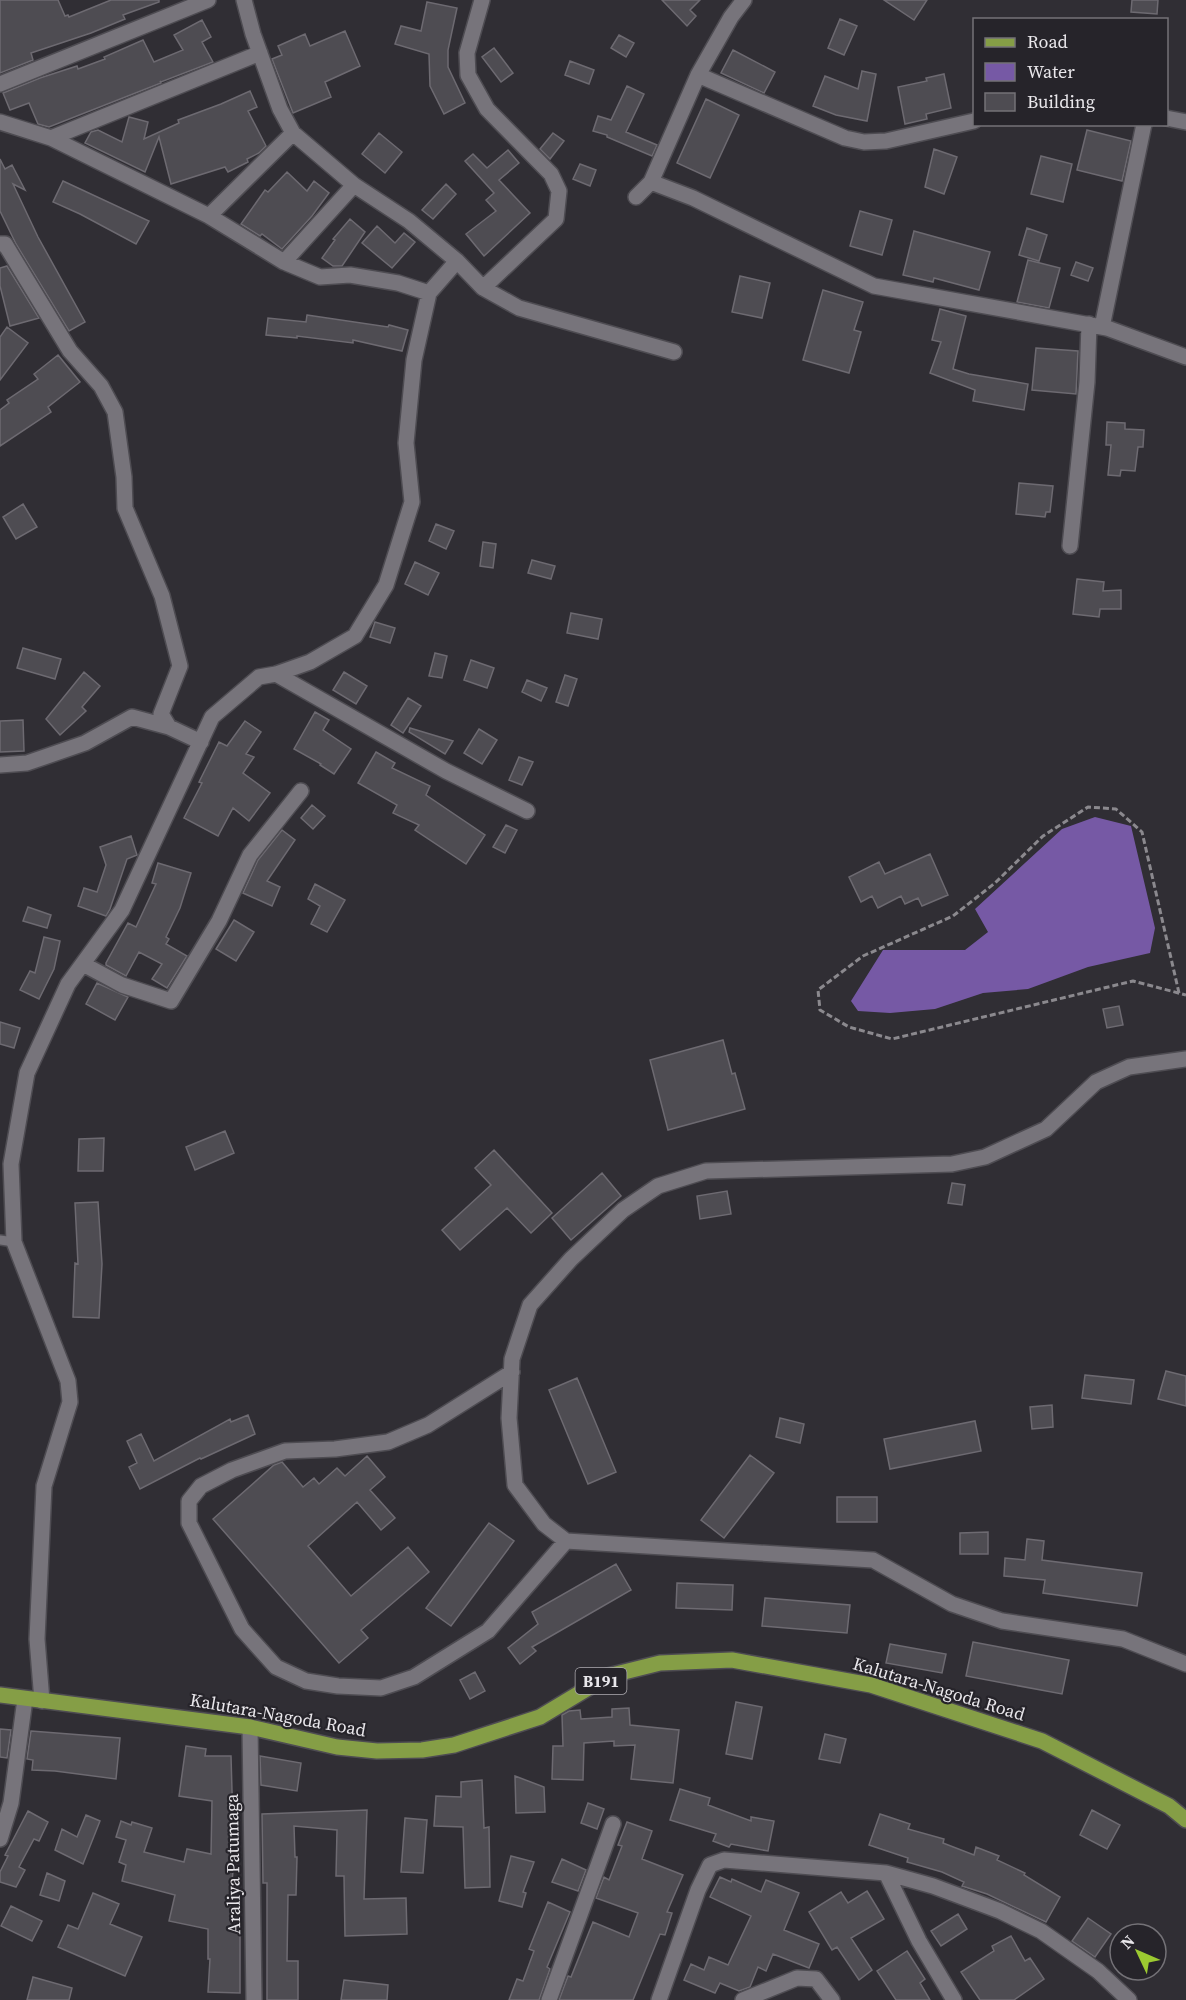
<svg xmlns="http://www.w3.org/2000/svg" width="1186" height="2000" viewBox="0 0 1186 2000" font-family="'Source Serif 4',serif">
<rect width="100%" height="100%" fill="#302e34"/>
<path fill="#7659a5" d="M1095,817L1131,826L1155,928L1150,953L1088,967L1028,989L983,993L935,1009L890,1013L858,1011L851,1001L883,950H965L988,932L975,909L1062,829Z"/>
<path fill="#4e4c52" stroke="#6d6a71" stroke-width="1.5" d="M0,0H58L65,16L68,15L69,17L111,0H159V2L123,15L125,19L91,33L31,53L33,60L0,73Z
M662,0H700L690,10L696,16L687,26Z
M884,0H927L914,20Z
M1132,0H1158L1157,14L1131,12Z
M427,2L457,8L448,50V67L465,103L444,114L430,86L429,54L395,44L401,26L421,31Z
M840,19L857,26L844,55L828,48Z
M202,20L211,37L202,42L213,62L161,82L160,81L161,83L49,127L38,124L29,103L10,110L3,93L40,78L77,66L78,69L105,59L104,57L143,40L154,62L183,50L174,35Z
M345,31L360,66L325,82L331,97L293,113L272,59L282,55L278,46L305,34L310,46Z
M619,35L634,43L626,57L611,48Z
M494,48L513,73L501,82L482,57Z
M733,50L775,72L764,93L721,73Z
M570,61L594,70L589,84L565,75Z
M862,71L876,74L867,121L836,115L813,106L825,76L858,89Z
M944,74L951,108L926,114L927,119L905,124L898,87L927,81L926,78Z
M627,86L644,94L626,132L657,145L652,156L607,137V135L593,131L598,116L611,120Z
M250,91L257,107L248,111L266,146L259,153L247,159L248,162L228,172L225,167L171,184L159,137L145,172L85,143L91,132L98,130L122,142L129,117L148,122L144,139L179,123L178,120L221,104Z
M706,99L739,115L710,178L677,163Z
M1087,130L1131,141L1122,181L1077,170Z
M379,133L402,152L385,173L362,154Z
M553,133L564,141L550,159L540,149Z
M934,149L957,157L944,194L925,187Z
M508,150L519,163L499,180L530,213L484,256L466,234L496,211L486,200L494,193L465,161L473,154L487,168Z
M1041,156L1072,164L1063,202L1031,194Z
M0,159L5,169L12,165L25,190L13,184L38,237L85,322L69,331L16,244L0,211Z
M580,164L596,170L590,186L573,179Z
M287,172L307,191L314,181L329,193L312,216L282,249L262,234L260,236L241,224L265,190L268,192Z
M63,181L149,221L136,244L80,214L53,202Z
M446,184L456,194L433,219L422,210Z
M860,211L892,220L882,255L850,246Z
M350,219L365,232L342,266H333L322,258L335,240L333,239Z
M377,226L395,243L404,233L415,242L392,268L362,243Z
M1027,228L1047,235L1039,261L1019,255Z
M914,231L990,252L979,290L934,278L933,282L903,275Z
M1028,260L1060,268L1049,308L1017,302Z
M1076,262L1093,268L1088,281L1071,275Z
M7,266L39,318L10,326L0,286V268Z
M740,276L770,283L762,318L732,312Z
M823,290L863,302L854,330L861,332L849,373L803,360Z
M940,309L966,316L953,369L969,374L1028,384L1024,410L973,401L975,390L930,373L941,342L932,340Z
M307,315L388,327L389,325L408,330L402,351L353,340V343L297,336V338L266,335L268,318L306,322Z
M7,327L28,343L0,380V337Z
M1036,348L1078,351L1076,394L1032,390Z
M58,355L80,382L48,407L51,412L0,446V410L9,403L7,400L38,379L34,374Z
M1107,422L1125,423V429L1144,430L1143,447H1138L1135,471L1121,470L1120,476L1108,475L1111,445H1106Z
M1019,483L1053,486L1050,512H1046L1045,517L1016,514Z
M23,504L37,527L16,539L3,517Z
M436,524L454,531L446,549L429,541Z
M483,542L496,544L493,568L480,566Z
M532,560L555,566L551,579L528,573Z
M415,562L439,573L428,595L405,584Z
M1077,579L1104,582L1103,591L1121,590V609H1100L1099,617L1073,614Z
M571,613L602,619L598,639L567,633Z
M375,622L395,628L390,643L370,637Z
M23,648L61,659L55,679L17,668Z
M435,653L447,656L442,678L429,676Z
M471,660L494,668L487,688L464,680Z
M84,672L100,686L82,707L86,711L60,735L46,719Z
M344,672L367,686L356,704L333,690Z
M565,675L577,679L568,706L556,702Z
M527,680L547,688L541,701L522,692Z
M408,698L421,706L403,733L391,725Z
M315,712L329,720L323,730L351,749L334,774L320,765L321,764L294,749Z
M23,720L24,751L0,752V721Z
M245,721L261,732L246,754L254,757L243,773L270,793L249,821L233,808L218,836L184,818L202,783L199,782L219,742L227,746Z
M410,728L453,741L445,754L409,732Z
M479,729L497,740L482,764L464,753Z
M376,752L395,763L392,768L430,786L426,795L485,835L466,864L415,830L419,825L393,813L397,805L358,783Z
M519,757L533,762L522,785L509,780Z
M312,805L325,816L313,829L301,818Z
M506,825L517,830L505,853L493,847Z
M282,830L295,840L267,881L280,887L272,906L243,893L258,860Z
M131,836L137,855L127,859L110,909L106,916L78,906L84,888L97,892L106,865L100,847Z
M930,854L948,895L922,906L918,898L905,904L901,896L878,908L872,896L861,902L849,877L879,862L885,874Z
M158,863L191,873L180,908L166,937L169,939L166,944L187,956L167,988L152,979L162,964L139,952L126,976L106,965V963L128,923L136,927L156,884L152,883Z
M315,884L345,900L327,932L311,924L320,906L308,899Z
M28,907L51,915L47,928L23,921Z
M234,920L254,932L236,961L216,949Z
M44,937L60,941L54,969L39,999L20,990L30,971L35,973Z
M97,983L128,997L115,1020L86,1004Z
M1119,1006L1123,1025L1107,1028L1103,1009Z
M0,1022L20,1028L14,1048L0,1044Z
M723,1040L732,1074L735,1073L745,1109L668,1130L650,1060Z
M225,1131L234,1153L195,1170L186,1147Z
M104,1138L103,1171H78L79,1139Z
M494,1150L552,1213L531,1233L507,1208L460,1250L442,1230L491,1185L475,1168Z
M602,1173L621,1196L571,1240L552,1218Z
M952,1183L965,1185L962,1205L948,1203Z
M727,1191L731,1214L700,1219L697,1196Z
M98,1202L102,1264L99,1318L73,1317L75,1263L78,1264L75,1203Z
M1166,1371L1186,1376V1406L1158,1399Z
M1085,1375L1134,1380L1131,1404L1082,1398Z
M577,1378L616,1472L588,1484L549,1390Z
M1052,1405L1053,1427L1032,1429L1030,1407Z
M248,1415L255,1434L201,1459L200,1458L140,1489L129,1467L137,1463L127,1441L141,1434L154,1461L230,1419L231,1422Z
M780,1418L804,1424L800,1443L776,1437Z
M975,1421L981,1451L890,1469L884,1439Z
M750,1455L774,1473L724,1538L701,1520Z
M367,1456L385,1477L370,1490L395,1518L381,1530L357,1502L308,1546L351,1596L408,1547L429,1572L361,1630L368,1638L339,1663L213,1519L274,1465L282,1462L303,1487L314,1478L319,1484L337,1468L345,1476Z
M837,1497H877V1522H837Z
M489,1523L514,1541L451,1626L426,1608Z
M988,1532V1554H960V1533Z
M1027,1539L1044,1541L1042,1560L1142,1573L1137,1606L1043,1593L1045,1580L1004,1576L1005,1558L1025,1560Z
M616,1564L631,1590L532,1647L536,1651L520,1664L508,1648L538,1624L532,1612Z
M677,1583L733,1585L732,1610L676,1608Z
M765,1598L850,1605L847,1633L762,1626Z
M973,1642L1069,1660L1062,1694L966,1676Z
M890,1644L946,1654L942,1673L886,1663Z
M475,1672L485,1691L470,1699L460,1680Z
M736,1702L762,1707L752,1759L726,1754Z
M629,1708L630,1725L679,1730L673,1783L631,1779L635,1745L614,1746V1741L584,1743L583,1780L552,1779L553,1746H563L562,1715L569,1711L580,1710L581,1719L612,1717V1709Z
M0,1729L11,1730L7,1758L0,1757Z
M31,1731L120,1738L116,1779L55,1771L32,1770L33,1760L27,1759Z
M825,1734L846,1739L840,1763L819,1759Z
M186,1746L206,1749L205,1756H231L234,1860L231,1893H236L234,1926H240V1993L208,1992L210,1959H208V1929L169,1921L175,1895L122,1881L126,1865L119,1862L126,1840L116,1837L121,1821L131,1825L132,1822L152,1828L144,1852L184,1862L187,1849L211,1854L212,1801L179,1796Z
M260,1756L301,1763L297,1791L261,1785Z
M515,1776L544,1787L545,1812L516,1813Z
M482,1780L484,1828L489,1827L490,1887L465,1888L463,1827L434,1826L436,1796L461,1797V1782Z
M680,1789L710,1798L708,1805L751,1821V1817L774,1821L768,1851L731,1844L729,1847L713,1841L716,1834L670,1820Z
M588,1803L604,1809L597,1829L581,1823Z
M367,1810L364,1899L406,1898L407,1934L345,1936L344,1876H336L337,1830L294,1826L295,1857H297L296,1895H288L287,1961H298V2000H267V1883H263L262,1814Z
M1092,1810L1120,1825L1107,1849L1080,1835Z
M28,1811L48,1822L39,1841L34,1839L19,1867L25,1870L16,1887L0,1882V1872L8,1856L5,1855Z
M880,1814L910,1824L908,1829L944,1839L943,1843L974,1855L976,1847L999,1856L997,1860L1025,1873L1024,1875L1060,1897L1046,1922L987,1894L962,1886L964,1882L942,1872L907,1862L908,1858L869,1845Z
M86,1815L100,1821L83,1864L55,1850L62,1829L77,1837Z
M405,1818L427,1820L423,1873L401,1872Z
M627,1822L652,1831L642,1859L683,1875L667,1912L672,1913L665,1935L660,1934L633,2000H559L568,1976L571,1977L593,1922L629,1937L638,1913L596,1898L604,1877L609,1880L622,1846L618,1845Z
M511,1856L534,1862L523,1892L526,1893L522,1907L499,1901Z
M562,1859L586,1870L578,1891L552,1882Z
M47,1873L65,1881L59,1901L40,1895Z
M720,1877L731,1882L732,1879L761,1892L766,1880L799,1893L784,1930L819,1944L809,1968L773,1954L766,1971L758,1967L750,1987L739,1991L720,1983L715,1993L684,1980L691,1964L704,1970L709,1957L728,1965L751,1916L710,1897Z
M867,1891L884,1919L851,1938L872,1970L859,1980L837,1947L832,1950L809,1912L841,1892L848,1903Z
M93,1893L119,1904L110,1924L142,1937L125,1976L58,1947L68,1925L78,1929Z
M548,1902L570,1912L547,1967L550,1969L539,2000H509L517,1979L523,1981L534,1951L529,1949Z
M11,1906L42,1921L32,1941L1,1926Z
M958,1914L967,1929L941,1946L931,1931Z
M1088,1918L1111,1934L1095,1957L1072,1941Z
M1011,1936L1025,1961L1030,1958L1044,1979L1014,2000H980L961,1972L994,1951L992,1946Z
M907,1951L925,1979L920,1983L930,2000H896L877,1971Z
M33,1977L72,1988L69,2000H27Z
M344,1980L388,1985L387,2000H341Z"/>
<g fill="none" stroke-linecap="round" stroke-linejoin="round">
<defs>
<path id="service" d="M0,1240L14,1242"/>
<path id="minor" d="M244,0L253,34L280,109L293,133L354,185L409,221L457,261L483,288L556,219L559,191L551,174L487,109L468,75L467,53L482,0
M698,75L845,138L864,142L886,141L974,121
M0,84L208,0
M1166,118L1186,122
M0,122L51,138L209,216L284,262L320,277L350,275L398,283L429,293
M51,138L260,53
M651,182L693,198L874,286L1107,328L1186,357
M636,197L651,182L698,75L731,17L744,0
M209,216L293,133
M0,244H5L70,351L101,386L115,412L124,477L125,508L162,596L180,666L161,714L169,727L201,742
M284,262L354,185
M483,288L519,308L674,352
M1102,327L1144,124
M1070,546L1087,382L1089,324
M276,674L446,771L527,811
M0,765L27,763L85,743L132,717L169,727
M83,964L122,985L171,1001L219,921L250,855L301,791
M1186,1059L1129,1067L1096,1082L1046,1129L985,1157L952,1164L706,1171L658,1186L623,1210L571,1259L530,1305L512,1359L509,1418L515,1485L544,1524L566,1541L873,1560L952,1604L1002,1621L1123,1639L1186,1664
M512,1372L428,1425L388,1442L335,1449L285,1451L232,1470L201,1486L189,1501V1523L242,1629L276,1667L306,1681L338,1686L381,1688L414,1677L488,1631L566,1541
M42,1701L37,1639L44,1486L70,1402L68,1381L14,1242L11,1164L27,1073L68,984L122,910L212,717L259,677L276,674L310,662L355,636L386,585L412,502L406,443L414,360L429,293L457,261
M250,1727L254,2000
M0,1839L11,1803L25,1699
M886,1873L919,1941L954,2000
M549,2000L613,1824
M659,2000L698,1890L710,1865L724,1860L886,1873L933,1886L1000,1911L1041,1931L1098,1971L1129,2000
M743,2000L797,1978L816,1979L832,2000"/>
<path id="primary" d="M0,1695L250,1727L337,1747L377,1751L422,1750L454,1745L540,1717L608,1676L660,1663L732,1660L871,1685L1042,1741L1169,1806L1186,1820"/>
</defs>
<use href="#service" stroke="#4e4c52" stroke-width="12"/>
<use href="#minor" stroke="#4e4c52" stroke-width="18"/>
<use href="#primary" stroke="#4e4c52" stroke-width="18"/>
<path stroke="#8b898e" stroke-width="3" stroke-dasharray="6 3" stroke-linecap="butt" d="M1179,993L1142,832L1116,809L1088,807L1043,836L995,883L953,916L863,956L818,990L820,1010L849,1027L892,1039L1133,981L1186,995"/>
<use href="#service" stroke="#77747b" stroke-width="9"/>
<use href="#minor" stroke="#77747b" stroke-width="15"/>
<use href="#primary" stroke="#859e46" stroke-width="15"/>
</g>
<g text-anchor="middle" stroke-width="4.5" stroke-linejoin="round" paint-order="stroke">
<rect fill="#26242a" stroke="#aeacb1" stroke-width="1.5" x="575.5" y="1668" width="51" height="26" rx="4.5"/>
<g font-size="16" font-weight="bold" fill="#e9e7eb">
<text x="601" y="1687">B191</text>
</g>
<g font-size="18" fill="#e9e7eb" stroke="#26242a">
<text transform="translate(939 1689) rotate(17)" y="6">Kalutara-Nagoda Road</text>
<text transform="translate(278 1715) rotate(10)" y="6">Kalutara-Nagoda Road</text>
<text transform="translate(233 1864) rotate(-91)" y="6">Araliya Patumaga</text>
</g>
</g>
<rect x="973" y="18" width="195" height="108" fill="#26242a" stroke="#747277" stroke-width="1.5"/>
<rect x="985" y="38" width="30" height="9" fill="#859e46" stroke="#747277" stroke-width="1.5"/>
<text x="1027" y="48" font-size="18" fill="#e9e7eb">Road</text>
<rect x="985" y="63" width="30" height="18" fill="#7659a5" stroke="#747277" stroke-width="1.5"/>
<text x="1027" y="78" font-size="18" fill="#e9e7eb">Water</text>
<rect x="985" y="93" width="30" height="18" fill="#4e4c52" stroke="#747277" stroke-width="1.5"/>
<text x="1027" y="108" font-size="18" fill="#e9e7eb">Building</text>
<g transform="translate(1138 1952) rotate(314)"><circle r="28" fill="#26242a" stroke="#747277" stroke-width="1.5"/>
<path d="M0-4.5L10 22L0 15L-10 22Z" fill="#9cca31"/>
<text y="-9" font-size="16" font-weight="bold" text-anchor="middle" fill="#e9e7eb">N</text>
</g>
</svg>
